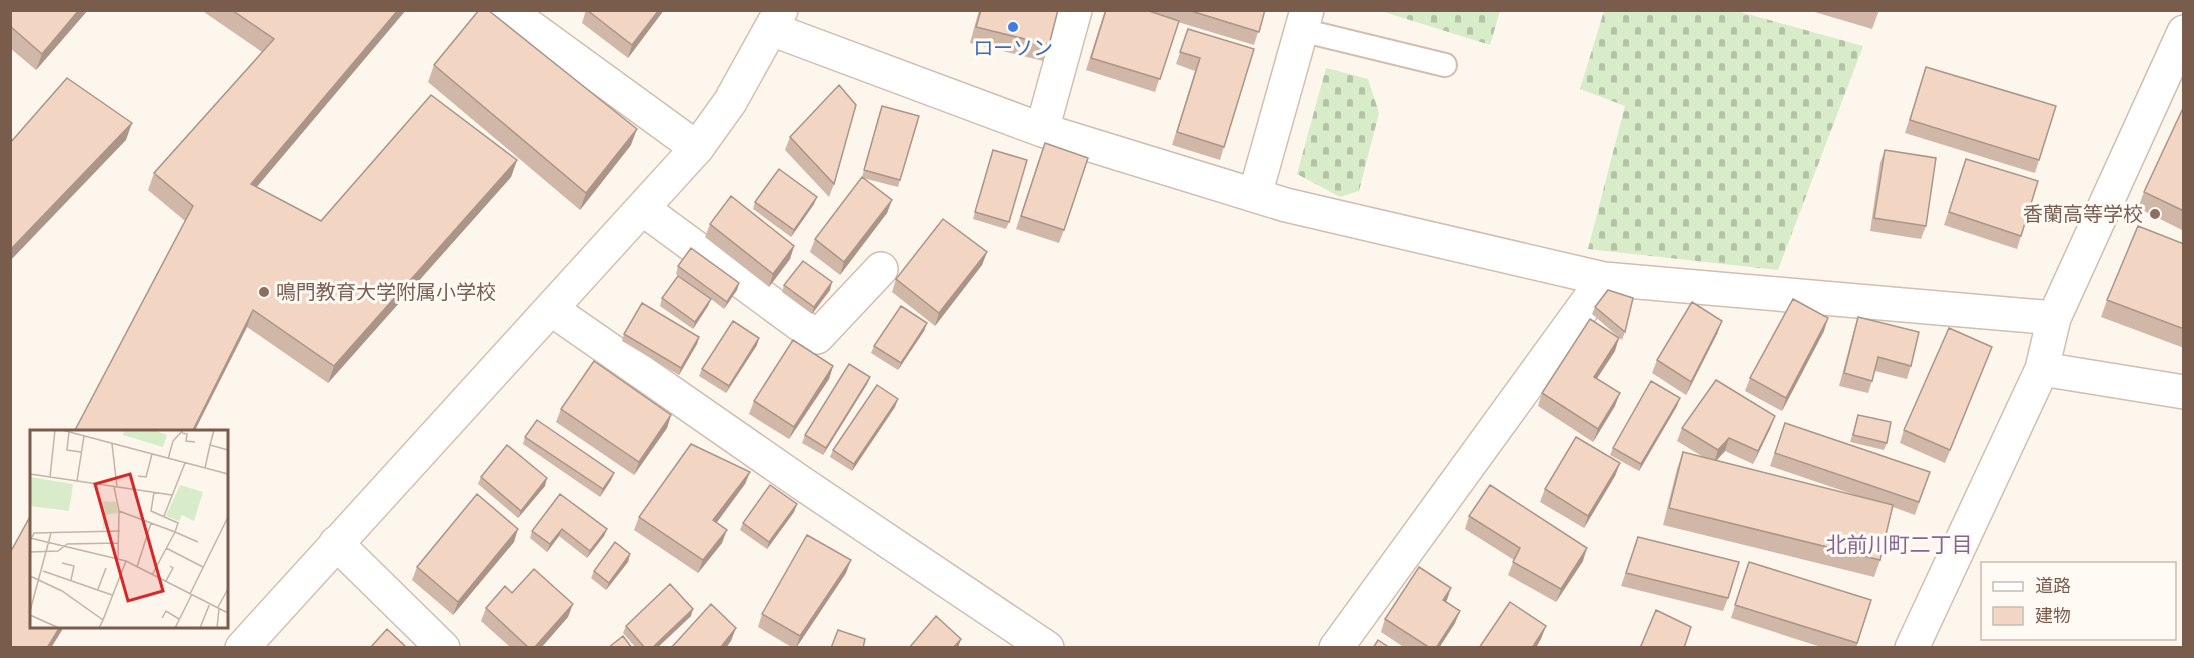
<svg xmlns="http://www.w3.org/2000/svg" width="2194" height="658" viewBox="0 0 2194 658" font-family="Inter,'Noto Sans JP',sans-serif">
<defs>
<pattern id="cemetery-stones" width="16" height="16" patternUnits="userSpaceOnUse" patternTransform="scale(1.5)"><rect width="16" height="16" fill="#d8ecc9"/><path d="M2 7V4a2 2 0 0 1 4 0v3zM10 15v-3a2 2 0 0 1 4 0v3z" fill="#b4c2a5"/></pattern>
</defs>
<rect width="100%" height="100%" fill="#fdf6ec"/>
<path fill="url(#cemetery-stones)" d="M1381,11H1500L1490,45Z
M1604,11H1737L1863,46L1778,270L1588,249L1625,106L1580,89Z
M1326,68L1368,79L1379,113L1359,191L1340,197L1297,174Z"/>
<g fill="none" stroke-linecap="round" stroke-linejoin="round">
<defs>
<path id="lane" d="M1301,30L1445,65"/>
<path id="street" d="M507,10L697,148
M771,29L1042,130L1286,205L1604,279L2054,318
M1042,130L1075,10
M1255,195L1307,10
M643,209L817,337L881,269
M551,309L800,482L1047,648
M2042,369L2184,392
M336,543L443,648
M1336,648L1604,279
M1912,648L2042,369L2054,318L2184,32"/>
<path id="secondary" d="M242,648L697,148L730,102L781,10"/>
</defs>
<use href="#lane" stroke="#d1beb0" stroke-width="26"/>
<use href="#street" stroke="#d1beb0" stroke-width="36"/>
<use href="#secondary" stroke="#d6c0b0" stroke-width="36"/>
<use href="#lane" stroke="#fff" stroke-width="22"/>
<use href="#street" stroke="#fff" stroke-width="33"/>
<use href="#secondary" stroke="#fff" stroke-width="33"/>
</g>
<path fill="#d1b7a8" d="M10,10H88L36,70L10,48Z
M201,10H406L256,187L321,221L517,160L511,177L328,383L247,327L194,432H74L185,221L148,190L154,173L262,52Z
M586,10H664L628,58L582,23Z
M979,10H1058L1049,45L1043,61L970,43Z
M1105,10H1265L1254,45L1178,22L1155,92L1086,70Z
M1808,10H1879L1872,29Z
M1188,29L1254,49L1220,160L1172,145L1195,71L1176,64Z
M434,65L631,145L580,210L428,82Z
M1926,67L2039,160L2035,173L1905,133Z
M882,106L900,180L898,187L863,178L892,200L887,213L840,275L810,252L815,239L862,177Z
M2184,106V231L2138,208L2144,192Z
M790,137L834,184L829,197L785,150Z
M993,150L1009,222L1006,229L973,219Z
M1885,150L1926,226L1921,239L1870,231L1880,163Z
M1040,156L1064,230L1059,243L1016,229Z
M1966,159L2021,236L2017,249L1944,225Z
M755,202L814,204L791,237L753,209Z
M710,224L794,246L790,259L769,287L705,237Z
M2184,244V348L2101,317L2107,300Z
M987,252L982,265L935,326L892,292L896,279Z
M678,266L739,283L737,290L724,309L711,299L708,306L693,329L660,306L662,298L706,296L676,274Z
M784,285L830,290L812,314L782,292Z
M1595,307L1625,332L1622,340L1592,314Z
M1858,317L1911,366L1907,379L1875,371L1868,393L1839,386L1854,330Z
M1722,321L1717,334L1686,395L1652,373L1657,360Z
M927,323L924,331L898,370L871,353L874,346Z
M1824,331L1782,411L1745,391L1750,378Z
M624,334L699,337L697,344L679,375L622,341Z
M757,345L726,393L699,376L702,369Z
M1615,351L1597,379L1615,406L1593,442L1538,406L1542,393Z
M1987,360L1945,463L1900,443L1904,430Z
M833,366L829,379L789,439L749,414L754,401Z
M870,377L867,384L823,455L802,443L805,435Z
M1677,406L1639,471L1610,455L1613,448Z
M895,407L852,471L830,457L833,450Z
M561,409L671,415L667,428L634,475L556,422Z
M1858,415L1887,443L1884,450L1850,442Z
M1775,416L1770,429L1753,464L1725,451L1716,461L1861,497L1770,466L1785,423L1930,472L1915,515L1893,507L1880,560L1874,577L1663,525L1677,469L1683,452L1705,458L1677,441L1682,428Z
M525,437L614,473L611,480L600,497L523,444Z
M1620,463L1615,476L1584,528L1540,502L1545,489Z
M750,472L745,484L717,522L722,543L698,573L634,530L639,517Z
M481,477L545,486L518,518L478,484Z
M560,494L607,529L604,536L587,558L559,536L547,552L530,538L532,531Z
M797,504L794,512L767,549L740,530L743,523Z
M1469,516L1583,561L1556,602L1508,575L1514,560L1465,529Z
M1638,537L1728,598L1723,611L1621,586Z
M514,542L453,615L412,580L417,567Z
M630,554L628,562L606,590L591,578L594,571Z
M1749,562L1871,600L1856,648H1824L1731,618Z
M846,573L796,648H793L758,627L762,614Z
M512,593L568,617L541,648H511L481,621L486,608Z
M1446,602L1455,623L1439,648H1405L1381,632L1385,619Z
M691,616L657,648H636L623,633L626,626Z"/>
<path fill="#aa9588" d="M79,10H88L36,70L42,54Z
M398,10H406L245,201L251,184Z
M659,10H664L628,58L632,45Z
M132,123L126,140L10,261V250Z
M637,129L631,145L580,210L586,193Z
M517,160L511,177L328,383L334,366Z
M817,197L814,204L791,237L794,230Z
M892,200L887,213L840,275L844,262Z
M794,246L790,259L769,287L773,274Z
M987,252L982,265L935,326L939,313Z
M832,282L830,290L812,314L814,307Z
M739,283L737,290L724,309L727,302Z
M711,299L708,306L693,329L695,322Z
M253,310L247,327L194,432H192Z
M1828,318L1824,331L1782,411L1786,398Z
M1722,321L1717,334L1686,395L1691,382Z
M927,323L924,331L898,370L901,363Z
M699,337L697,344L679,375L681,368Z
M759,338L757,345L726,393L729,386Z
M1619,338L1615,351L1589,390L1594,377Z
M833,366L829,379L789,439L794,427Z
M870,377L867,384L823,455L826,448Z
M1620,393L1615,406L1593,442L1598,429Z
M1680,398L1677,406L1639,471L1641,464Z
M898,399L895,407L852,471L854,464Z
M671,415L667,428L634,475L639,462Z
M1775,416L1770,429L1753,464L1758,451Z
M1729,438L1725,451L1714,463L1718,450Z
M1620,463L1615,476L1584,528L1588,516Z
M750,472L745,484L709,533L713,520Z
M614,473L611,480L600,497L603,489Z
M547,478L545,486L518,518L521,511Z
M797,504L794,512L767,549L769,542Z
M518,529L514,542L453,615L458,602Z
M562,529L559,536L547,552L550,544Z
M607,529L604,536L587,558L590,551Z
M727,530L722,543L698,573L703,560Z
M1587,548L1583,561L1556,602L1561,589Z
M630,554L628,562L606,590L609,583Z
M851,560L846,573L796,648L800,636Z
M1451,588L1447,600L1439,613L1443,600Z
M573,604L568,617L541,648H534Z
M693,609L691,616L657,648H652Z
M1460,611L1455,623L1439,648H1436Z
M1546,626L1541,639L1536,648H1532Z
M60,627H64L51,648H47Z
M736,628L731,641L726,648H720Z
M961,639L958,648H953Z"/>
<path fill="#f3d5c3" stroke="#aa9588" stroke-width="1.5" d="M10,10H79L42,54L10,26Z
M232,10H398L251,184L321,221L431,95L517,160L334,366L253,310L192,432H74L193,206L154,173L274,39Z
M479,10H488L637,129L586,193L434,65Z
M587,10H659L632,45Z
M981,10H1058L1049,45L976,27Z
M1106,10H1146L1179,21L1160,79L1091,58Z
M1188,10H1265L1259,32Z
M1188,29L1254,49L1224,147L1177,132L1200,58L1180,52Z
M1926,67L2056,106L2039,160L1910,120Z
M67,78L132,123L10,250V143Z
M839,85L856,105L834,184L790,137Z
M882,106L919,116L900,180L864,170Z
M2184,106V211L2144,192Z
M1045,143L1088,158L1064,230L1021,216Z
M993,150L1027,160L1009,222L975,212Z
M1885,150L1936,158L1926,226L1874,218Z
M1966,159L2038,181L2021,236L1949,212Z
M779,169L817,197L794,230L755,202Z
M862,177L892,200L844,262L815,239Z
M731,196L794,246L773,274L710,224Z
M943,219L987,252L939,313L896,279Z
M2138,226L2184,244V329L2107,300Z
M691,248L739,283L727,302L678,266Z
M803,261L832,282L814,307L784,285Z
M678,276L711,299L695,322L662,298Z
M1608,290L1633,298L1625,332L1595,307Z
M1793,299L1828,318L1786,398L1750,378Z
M1692,302L1722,321L1691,382L1657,360Z
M642,303L699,337L681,368L624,334Z
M901,306L927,323L901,363L874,346Z
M1858,317L1919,332L1911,366L1878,357L1872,381L1844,373Z
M1590,319L1619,338L1594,377L1620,393L1598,429L1542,393Z
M733,321L759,338L729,386L702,369Z
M1949,328L1992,347L1950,450L1904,430Z
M793,340L833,366L794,427L754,401Z
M594,361L671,415L639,462L561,409Z
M849,364L870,377L826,448L805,435Z
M1716,380L1775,416L1758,451L1729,438L1718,450L1682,428Z
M1651,381L1680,398L1641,464L1613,448Z
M877,385L898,399L854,464L833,450Z
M1858,415L1891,422L1887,443L1853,435Z
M537,420L614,473L603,489L525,437Z
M1785,423L1930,472L1919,502L1775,453Z
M1576,437L1620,463L1588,516L1545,489Z
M691,444L750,472L713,520L727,530L703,560L639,517Z
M507,445L547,478L521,511L481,477Z
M1683,452L1893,505L1880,560L1669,508Z
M770,485L797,504L769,542L743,523Z
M1490,485L1587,548L1561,589L1513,562L1520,548L1469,516Z
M477,494L518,529L458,602L417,567Z
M560,494L607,529L590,551L562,529L550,544L532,531Z
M32,513V627H60L47,648H10V553Z
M807,535L851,560L800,636L762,614Z
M1638,537L1739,562L1728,598L1626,573Z
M615,542L630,554L609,583L594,571Z
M1749,562L1871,600L1857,643L1735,605Z
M1419,567L1451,588L1443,600L1460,611L1436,648H1430L1385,619Z
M534,569L573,604L534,648H529L486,608L505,586L512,593Z
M670,584L693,609L652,648H645L626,626Z
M1510,602L1546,626L1532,648H1479Z
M711,604L736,628L720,648H671Z
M1656,610L1691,627L1684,648H1640Z
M936,616L961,639L953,648H909Z
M387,629L407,648H370Z
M838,630L865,639L863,648H831Z
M623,636L632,648H608Z
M1378,640L1390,648H1373Z"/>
<circle fill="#3f7fe0" stroke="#fffaf3" stroke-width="2" cx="1013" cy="27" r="6"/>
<g fill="#8d6e63" stroke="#fffaf3" stroke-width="2">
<circle cx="2155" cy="214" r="6"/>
<circle cx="264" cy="292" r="6"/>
</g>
<g text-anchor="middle" stroke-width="6" stroke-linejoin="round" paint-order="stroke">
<g font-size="20" fill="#366cbe" stroke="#fffaf3">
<text x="1013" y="55">ローソン</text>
</g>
<g font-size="20" fill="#785e54" stroke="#fffaf3" text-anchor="end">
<text x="2143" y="221">香蘭高等学校</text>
<text x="276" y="299" text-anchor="start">鳴門教育大学附属小学校</text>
</g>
<g font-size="21" fill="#846695" stroke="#fffaf3">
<text x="1899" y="552">北前川町二丁目</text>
</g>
</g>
<g transform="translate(30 430)">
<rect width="198" height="198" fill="#fdf6ec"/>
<path d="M95,0H123L137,5L133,17L93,5ZM72,71L86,72L88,83L74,85V91H78V98L73,99Z" fill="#d8ecc9"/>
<path d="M0,47L43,54L39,81L0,76ZM150,55L173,62L164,91L152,85L149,91L136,86Z" fill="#d8ecc9"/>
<path fill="none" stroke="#c5b3a7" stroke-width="1.5" d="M32,0L198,44M184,0L180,15L198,20M39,2L37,20L51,22M152,3L157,4L156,11L165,12M82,14L87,57M138,29L143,11L153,0M175,38L180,15M0,44L142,65M108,46L116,47L122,24M20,47L25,0M47,51L54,6M84,57L89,81L88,129M124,62L121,81L148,93L145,102L168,112M89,81L121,93M134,86L155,33M0,108L96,131L198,183M1,109L4,103L90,101M136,118L173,137M0,122L28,121L37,114L89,113M32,133L44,136L41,150M107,137L121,93L145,102L122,145M13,141L82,165M0,146L32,161L73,190L69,198M136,151L143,138L140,136M68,159L76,138M160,164L198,87M188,177L198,159M0,181L21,103M0,185L29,198M132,188L136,181L149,189M73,190L96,131M145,198L162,164M170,198L180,173M187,198L189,179"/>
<path fill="#d62828" fill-opacity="0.15" stroke="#d62828" stroke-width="3" d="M100,44L133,161L98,171L65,54Z"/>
<rect width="198" height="198" fill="none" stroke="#7a5c4d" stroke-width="3"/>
</g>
<rect width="2194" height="658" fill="none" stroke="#7a5c4d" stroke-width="24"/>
<rect x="1981" y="562" width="195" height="78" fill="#fffaf3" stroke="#cabbb1" stroke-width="1.5"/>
<rect x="1993" y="582" width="30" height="9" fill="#ffffff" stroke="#cabbb1" stroke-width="1.5"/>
<text x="2035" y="592" font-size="18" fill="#7a5c4d">道路</text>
<rect x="1993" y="607" width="30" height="18" fill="#f3d5c3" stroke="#cabbb1" stroke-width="1.5"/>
<text x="2035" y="622" font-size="18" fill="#7a5c4d">建物</text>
</svg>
